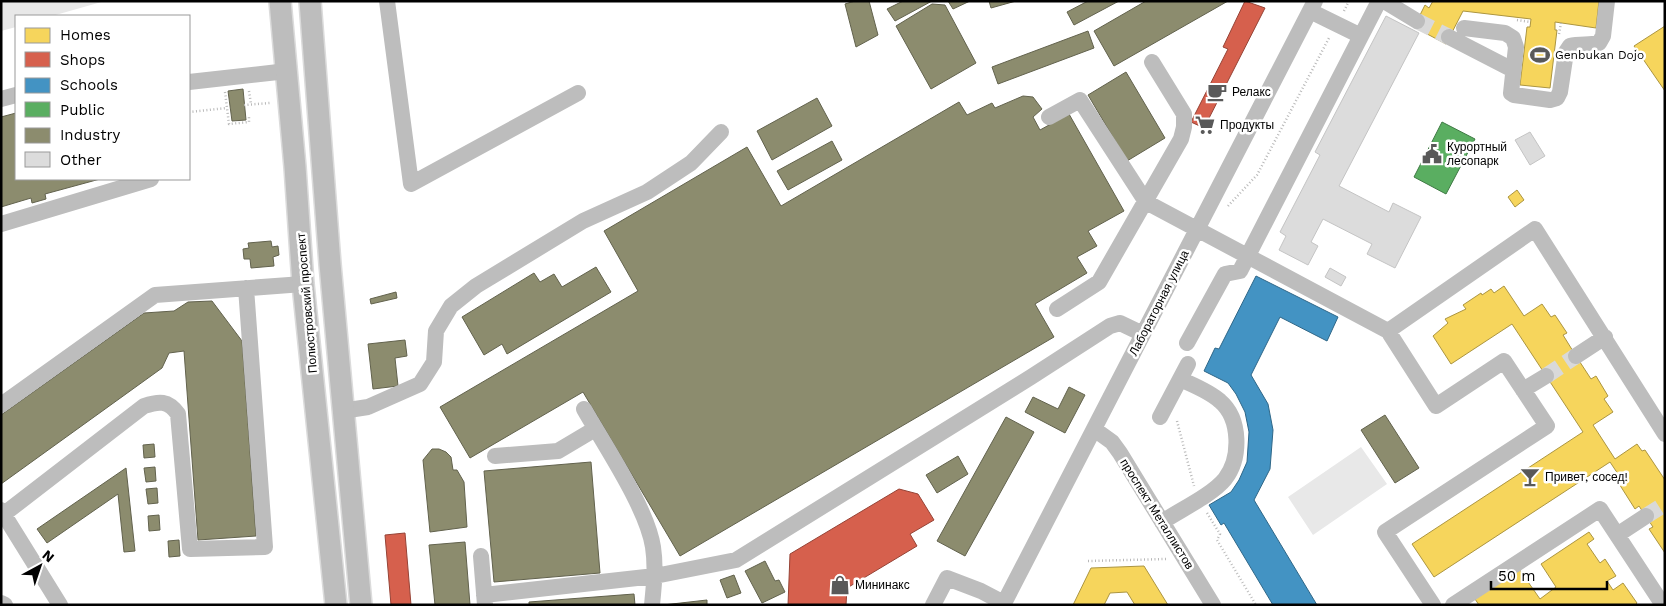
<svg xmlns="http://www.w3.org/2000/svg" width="1666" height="606" viewBox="0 0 1666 606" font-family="'Work Sans',sans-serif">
<rect width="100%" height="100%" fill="#fff"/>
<path fill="#e8e8e8" d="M1,1H105L52,16H16V27L1,31Z
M1361,447L1387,484L1313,535L1288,497Z"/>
<path fill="#f6d55c" stroke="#ac9540" d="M1433,1H1599L1596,28L1555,22V30H1557L1550,88L1520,85L1527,27H1530L1531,19L1463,11L1446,44L1414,27L1425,5L1429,8Z
M1665,26V91L1634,46Z
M1517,190L1524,200L1515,207L1508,197Z
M1504,286L1524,316L1542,304L1551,317L1555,315L1567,333L1563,335L1576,356L1591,379L1596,376L1608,396L1604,399L1613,412L1593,425L1615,459L1637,444L1642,451L1645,450L1665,480V553L1649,529L1653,527L1639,506L1635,509L1616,479L1620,477L1610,462L1434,577L1412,544L1583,432L1512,324L1451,364L1433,336L1448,323L1445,319L1466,309L1463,305L1481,293L1482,295L1491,289L1494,293Z
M1589,532L1594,539L1587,544L1600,563L1605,559L1616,576L1607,581L1613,590L1623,583L1637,603L1635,605H1479L1475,599L1519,569L1540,599L1556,587L1541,564Z
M1144,566L1168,605H1135L1127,592L1110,593L1104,605H1073L1091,568Z"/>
<path fill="#d6604d" stroke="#964336" d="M1245,1L1265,8L1204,128L1191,122L1228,49L1223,47Z
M899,489L918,494L934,520L910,534L917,546L847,588L846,605H788L790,554Z
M405,533L411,605H391L385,535Z"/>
<path fill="#4393c3" stroke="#2f6788" d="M1256,276L1338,317L1327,341L1280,317L1251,375L1268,404L1273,430L1270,469L1254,500L1317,605H1273L1224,523L1221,525L1209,505L1231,492L1239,480L1247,462L1249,432L1245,412L1236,394L1228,383L1204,371L1215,348L1219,349Z"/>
<path fill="#5aae61" stroke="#3f7a44" d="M1442,122L1475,139L1446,194L1414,177Z"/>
<path fill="#8c8c6e" stroke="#62624d" d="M855,1H869L878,35L856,47L845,4Z
M903,1H932L895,21L887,9Z
M948,1H970L953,9Z
M989,1H1016L991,8Z
M1088,1H1119L1074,25L1067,12Z
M1146,1H1228L1114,66L1094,31Z
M932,4L945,5L976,63L931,89L896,26Z
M1088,31L1094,48L998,84L992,67Z
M1126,72L1165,138L1127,161L1088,95Z
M243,89L246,120L232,121L228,91Z
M1023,96L1033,97L1042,109L1033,117L1040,130L1069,114L1124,211L1088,231L1097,246L1077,257L1087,273L1035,304L1054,337L680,556L583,392L470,458L440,407L638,291L604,231L747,147L781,206L959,102L967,115L992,103L995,108Z
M817,98L832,126L772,160L757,131Z
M16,113V179H100L45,194L46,199L32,203L31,198L1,207V117Z
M832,141L842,160L788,190L777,171Z
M271,241L272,247L278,246L279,255L273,257L274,266L251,268L250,259H244L243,249L249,248L248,243Z
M596,267L611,292L507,354L502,344L484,355L462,317L534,273L540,282L554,274L562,287Z
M396,292L397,298L371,304L370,299Z
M212,301L242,341L256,536L198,540L184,351L169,353L162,368L1,484V415L144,313L174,311L188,302Z
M405,340L407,356L395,358L398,386L373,389L368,344Z
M1069,387L1085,395L1065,433L1025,412L1033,397L1058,409Z
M1385,415L1419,468L1395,483L1361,430Z
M1006,417L1034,432L965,556L937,541Z
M154,444L155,457L144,458L143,445Z
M432,449H439L446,452L451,457L453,470H457L464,482L467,527L430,532L423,460Z
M958,456L968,474L937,493L926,475Z
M591,462L600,573L494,582L484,471Z
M155,467L156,481L146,482L144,468Z
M126,468L135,551L124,552L118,494L47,543L37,529Z
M157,488L158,503L148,504L146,489Z
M159,515L160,530L149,531L148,516Z
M179,540L180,556L169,557L168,541Z
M465,542L470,605H435L429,545Z
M765,561L775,581L779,580L785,592L762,603L745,571Z
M734,575L741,593L727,598L720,580Z
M634,594L635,605H529V602Z
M707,600V605H663Z"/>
<path fill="#dcdcdc" stroke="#c4c4c4" d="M1386,16L1419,33L1339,186L1389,212L1393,203L1421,217L1395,268L1367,254L1372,244L1323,219L1311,242L1318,246L1308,265L1279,250L1286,236L1280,232L1320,155L1315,152Z
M1530,132L1545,156L1530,165L1515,140Z
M1330,268L1346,277L1341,286L1325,277Z"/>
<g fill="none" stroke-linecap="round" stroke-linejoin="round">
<path stroke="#d9d9d9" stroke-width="16" stroke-dasharray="16 8" stroke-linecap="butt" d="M1417,21L1449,37
M1546,376L1576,356
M1646,516L1665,504"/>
<defs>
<path id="major" d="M280,1L295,167L303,284L336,605
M310,1L330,264L361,605"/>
</defs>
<use href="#major" stroke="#dbdbdb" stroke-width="24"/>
<path stroke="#b8b8b8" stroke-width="2.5" stroke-dasharray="1 2.5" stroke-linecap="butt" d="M1344,11L1349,1
M1517,20L1530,22
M1559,34L1561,23
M249,91L251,104
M225,92L229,124L249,122V117
M244,105L270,103
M189,112L227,108
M1228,206L1257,175L1329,38
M1177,421L1194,486
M1207,513L1220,534L1217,540L1256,605
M1088,561L1166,559"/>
<path stroke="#bdbdbd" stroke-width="16" d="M387,1L411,184L578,93
M1384,1L1417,21
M1310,11L1361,36
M1464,28L1505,33L1513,38L1516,47L1511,93L1514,95L1550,100L1557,98L1560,92L1566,52L1570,46C1580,43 1589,46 1599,43L1603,36L1607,1
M1449,37L1513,70
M189,82L287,71
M1,99L16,95
M1049,117L1080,100L1146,202L1388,331L1535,229L1665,434
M1,224L151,179
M1057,309L1099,282L1181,139L1184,127V114L1152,62
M1388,331L1436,406L1504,361L1547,426L1385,532L1433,605
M1187,343L1225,274L1240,271L1379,1
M1576,356L1605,337
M1523,390L1546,376
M1,405L155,295L303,284
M584,409C605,446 647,508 653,547C656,567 654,585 652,605
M342,411L368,407L420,384L434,362L436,331L451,306L476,286L583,221L647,192L691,163L721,132
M1160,417L1188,364
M1094,429L1112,442L1120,453L1213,605
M495,456L558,451L595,429
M1,510L60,605
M4,514L144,406C159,401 168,400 178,414L190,549L265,547L246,288
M1162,522C1180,510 1212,495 1225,479C1241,458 1241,419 1220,401C1209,391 1193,385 1180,379
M1617,535L1646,516
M481,556L485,605
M484,595L655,576L736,560L1031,377L1110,326L1120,323L1143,334
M1,603L5,605
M933,605L947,578L981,591L1004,603
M1003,605L1315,1
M1453,605L1600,509L1663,605"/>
<use href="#major" stroke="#bdbdbd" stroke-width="21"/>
</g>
<defs>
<symbol id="stadium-bare" viewBox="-9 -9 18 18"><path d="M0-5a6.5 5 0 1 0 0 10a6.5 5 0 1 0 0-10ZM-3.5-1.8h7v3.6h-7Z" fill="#595959" stroke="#fff" stroke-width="2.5" paint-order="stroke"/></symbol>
<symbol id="cafe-bare" viewBox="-9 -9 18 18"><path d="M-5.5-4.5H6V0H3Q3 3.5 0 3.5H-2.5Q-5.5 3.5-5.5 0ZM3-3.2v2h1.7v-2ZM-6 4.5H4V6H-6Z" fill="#595959" stroke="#fff" stroke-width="2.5" paint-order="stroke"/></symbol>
<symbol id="supermarket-bare" viewBox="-9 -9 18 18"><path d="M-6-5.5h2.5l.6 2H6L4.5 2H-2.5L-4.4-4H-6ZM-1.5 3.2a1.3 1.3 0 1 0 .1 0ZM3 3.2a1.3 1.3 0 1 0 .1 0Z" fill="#595959" stroke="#fff" stroke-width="2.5" paint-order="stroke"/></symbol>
<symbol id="civic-bare" viewBox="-9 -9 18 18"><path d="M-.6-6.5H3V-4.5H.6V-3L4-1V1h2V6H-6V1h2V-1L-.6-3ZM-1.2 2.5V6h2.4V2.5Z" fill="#595959" stroke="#fff" stroke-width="2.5" paint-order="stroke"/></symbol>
<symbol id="bar-bare" viewBox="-9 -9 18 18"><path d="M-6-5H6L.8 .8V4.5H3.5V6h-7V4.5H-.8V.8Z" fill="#595959" stroke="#fff" stroke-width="2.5" paint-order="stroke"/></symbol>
<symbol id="shop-bare" viewBox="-9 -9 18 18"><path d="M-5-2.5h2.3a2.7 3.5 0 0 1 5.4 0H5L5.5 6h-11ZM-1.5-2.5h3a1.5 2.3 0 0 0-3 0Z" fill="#595959" stroke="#fff" stroke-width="2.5" paint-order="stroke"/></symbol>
</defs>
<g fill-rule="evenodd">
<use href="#stadium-bare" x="1526" y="41" width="28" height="28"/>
<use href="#cafe-bare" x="1203" y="78" width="28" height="28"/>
<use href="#supermarket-bare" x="1191" y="111" width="28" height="28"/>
<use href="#civic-bare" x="1418" y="140" width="28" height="28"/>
<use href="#bar-bare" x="1516" y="463" width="28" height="28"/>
<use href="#shop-bare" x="826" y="571" width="28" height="28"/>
</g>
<g text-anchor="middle" stroke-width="5" stroke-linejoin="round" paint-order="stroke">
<g font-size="12" fill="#000" stroke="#fff" text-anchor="start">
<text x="1555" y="59">Genbukan Dojo</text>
<text x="1232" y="96">Релакс</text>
<text x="1220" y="129">Продукты</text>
<text x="1447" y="151">Курортный<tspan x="1447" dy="14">лесопарк</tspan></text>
<text x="1545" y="481">Привет, сосед!</text>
<text x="855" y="589">Мининакс</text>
</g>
<g font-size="12" fill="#000" stroke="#fff">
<text transform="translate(307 303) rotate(-95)" y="4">Полюстровский проспект</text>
<text transform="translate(1159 303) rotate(-63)" y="4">Лабораторная улица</text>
<text transform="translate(1157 514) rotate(58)" y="4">проспект Металлистов</text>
</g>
</g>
<rect width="1666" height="606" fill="none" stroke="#000000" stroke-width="5"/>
<rect x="15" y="15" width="175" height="165" fill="#ffffff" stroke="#999999"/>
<rect x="25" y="28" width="25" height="15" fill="#f6d55c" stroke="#999999"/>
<text x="60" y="40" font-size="15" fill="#000000">Homes</text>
<rect x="25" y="52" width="25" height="15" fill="#d6604d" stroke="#999999"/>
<text x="60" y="65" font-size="15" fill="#000000">Shops</text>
<rect x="25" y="78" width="25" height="15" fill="#4393c3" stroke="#999999"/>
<text x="60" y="90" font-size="15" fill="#000000">Schools</text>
<rect x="25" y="102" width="25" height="15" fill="#5aae61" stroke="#999999"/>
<text x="60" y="115" font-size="15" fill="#000000">Public</text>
<rect x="25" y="128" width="25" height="15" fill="#8c8c6e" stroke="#999999"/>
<text x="60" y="140" font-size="15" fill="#000000">Industry</text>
<rect x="25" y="152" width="25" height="15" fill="#dcdcdc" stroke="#999999"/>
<text x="60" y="165" font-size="15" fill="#000000">Other</text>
<g transform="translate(40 566) rotate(40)" stroke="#ffffff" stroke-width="4" paint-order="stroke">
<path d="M0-4L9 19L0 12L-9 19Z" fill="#000000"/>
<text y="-8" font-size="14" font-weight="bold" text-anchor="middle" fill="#000000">N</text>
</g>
<path d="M1491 581v8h116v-8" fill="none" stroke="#000000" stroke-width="2.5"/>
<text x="1498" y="581" font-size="15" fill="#000000" stroke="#ffffff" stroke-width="4" paint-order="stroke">50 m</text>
</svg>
